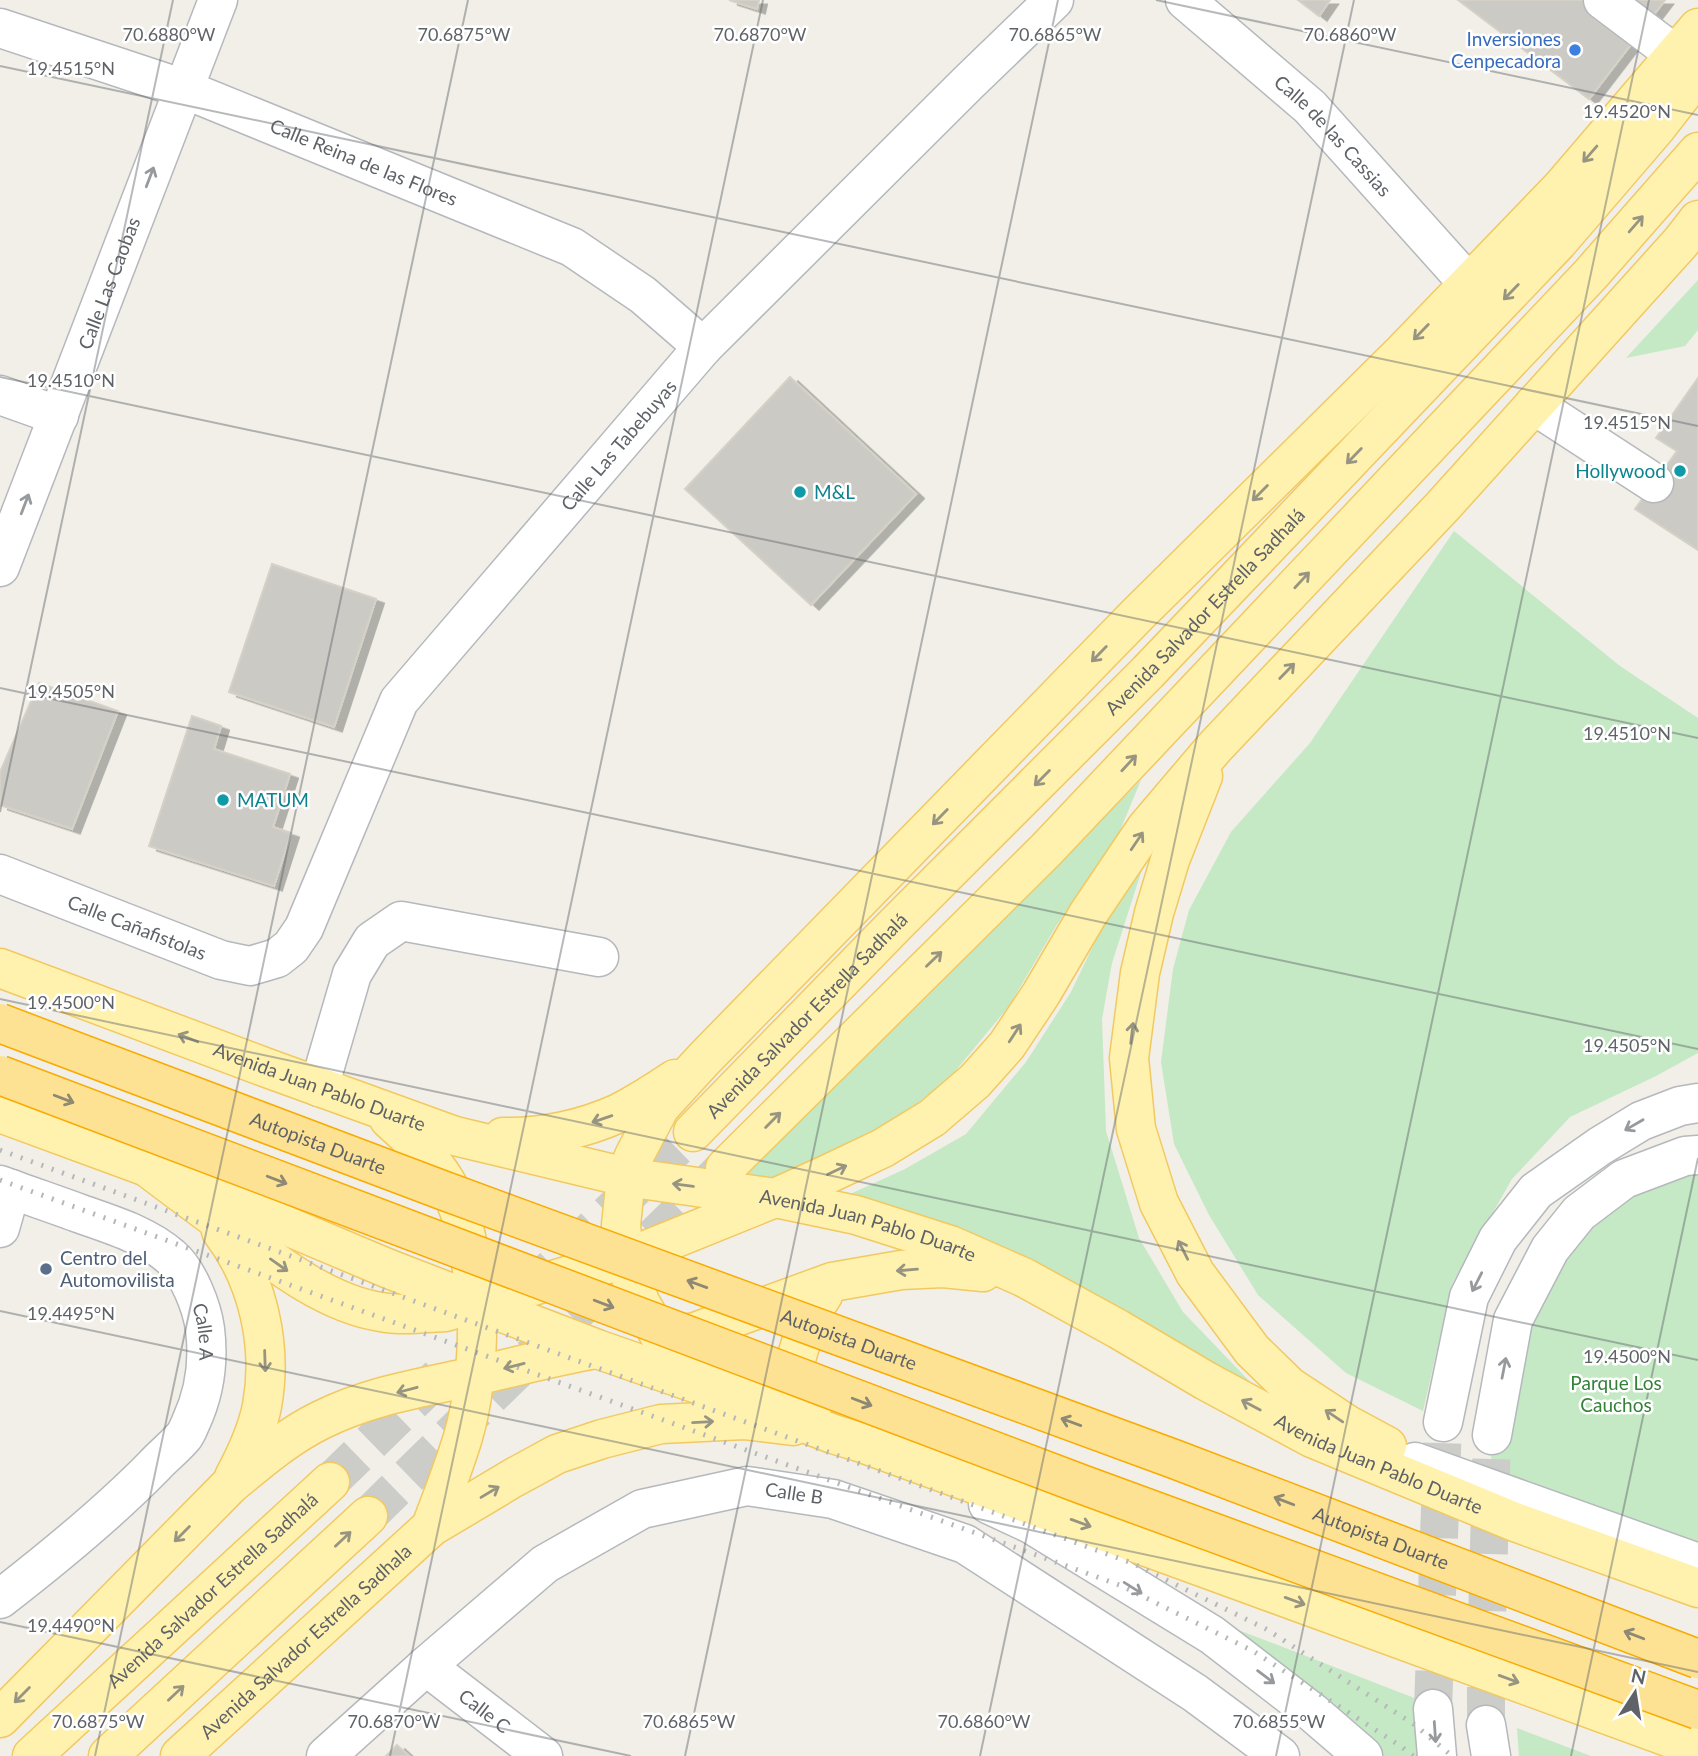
<svg xmlns="http://www.w3.org/2000/svg" width="1698" height="1756" viewBox="0 0 1698 1756" font-family="Lato,sans-serif">
<defs>
<filter id="shadow"><feDropShadow dx="8" dy="4.5" stdDeviation="0" flood-color="#0004"/></filter>
</defs>
<rect width="100%" height="100%" fill="#f1efe8"/>
<path fill="#c5e8c5" d="M1698,280V330L1685,346L1626,358Z
M1454,531L1620,666L1698,718V1053L1656,1076L1570,1117L1512,1179L1452,1284L1423,1411L1346,1373L1258,1295L1209,1215L1174,1144L1161,1062L1173,969L1189,910L1231,832L1310,743Z
M1141,780L1119,833L1056,926L1009,1006L948,1080L899,1117L855,1145L752,1186L743,1179Z
M1145,860L1112,963L1102,1019L1106,1131L1139,1238L1183,1312L1257,1389L837,1200L905,1169L966,1134L1026,1062L1071,992L1116,898Z
M1698,1155V1560L1491,1466L1492,1435L1550,1249Z
M1182,1608L1422,1701L1426,1756H1384L1320,1698Z
M1517,1728L1591,1756H1519Z"/>
<path fill="#cccac5" stroke="#d6d1c6" stroke-width="2" filter="url(#shadow)" d="M729,0H759L757,9Z
M1298,0H1330L1319,16Z
M1458,0H1665L1589,99Z
M790,377L916,494L811,605L685,489Z
M1698,378V550L1635,509L1677,451L1656,438Z
M272,564L376,599L334,727L229,692Z
M39,683L118,711L72,829L0,805V772Z
M192,716L221,726L214,749L290,774L273,827L291,833L274,886L149,846Z
M397,1745L409,1756H386Z"/>
<g fill="none" stroke-linecap="round" stroke-linejoin="round">
<path stroke="#ccccc8" stroke-width="38" stroke-dasharray="38 19" stroke-linecap="butt" d="M1433,1709L1443,1422
M1486,1725V1656L1492,1435"/>
<path stroke="#ccccc8" stroke-width="38" stroke-dasharray="38 19" stroke-linecap="butt" d="M526,1293L693,1132
M330,1482L439,1376
M368,1516L724,1168"/>
<defs>
<g id="minor">
<path id="s1" d="M1185,0L1310,107L1468,283"/>
<path d="M1603,0L1676,55"/>
<path id="s2" d="M0,28L184,89L572,247L643,295L703,347"/>
<path d="M0,395L59,416"/>
<path d="M1534,405L1654,483"/>
<path id="s3" d="M0,567L218,0"/>
<path id="s4" d="M0,874L221,960L250,966L277,958L291,947L304,928L399,701L703,347L969,82L1054,0"/>
<path d="M319,1087L352,974L372,941L401,921L599,957"/>
<path id="s5" d="M0,1185C27,1195 54,1204 81,1214C112,1225 146,1235 171,1257C188,1271 202,1307 205,1329C209,1361 205,1392 191,1422C189,1427 187,1432 184,1436C175,1447 163,1456 154,1466C107,1514 53,1558 0,1599"/>
<path d="M0,1228L11,1189"/>
<path d="M1443,1422L1469,1297L1498,1239L1536,1191L1600,1146L1641,1121L1680,1106L1698,1103"/>
<path d="M1492,1435L1513,1320L1550,1249L1579,1213L1624,1179L1685,1156L1698,1155"/>
<path d="M1415,1462L1698,1563"/>
<path d="M988,1504L1031,1524L1212,1635L1312,1712L1363,1756"/>
<path id="s6" d="M426,1666L543,1756"/>
<path d="M1433,1709L1437,1756"/>
<path d="M1486,1725L1491,1756"/>
<path id="s7" d="M326,1756L426,1666L545,1564L642,1509L747,1486L833,1499L965,1544L1195,1693L1280,1756"/>
</g>
<g id="major">
<path d="M1203,776L1170,860L1154,913L1140,973L1129,1058L1136,1129L1159,1203L1195,1273L1252,1350L1289,1386L1348,1425L1387,1446"/>
<path id="s8" d="M0,968L267,1068L455,1136L626,1177L775,1198L856,1215L950,1245L1023,1277L1118,1329L1206,1381L1312,1438L1515,1522L1698,1588"/>
<path d="M0,1113L147,1167L389,1269L597,1349L709,1388"/>
<path d="M389,1119C410,1138 431,1157 446,1182C461,1207 466,1234 471,1263C473,1276 476,1291 477,1305C478,1348 475,1396 463,1437C454,1467 442,1497 431,1527"/>
<path id="s9" d="M693,1132L896,924L1148,672L1558,242L1656,128L1698,74"/>
<path d="M503,1137C542,1138 584,1129 619,1113C638,1103 657,1091 675,1079"/>
<path d="M147,1167C176,1189 204,1210 233,1231C275,1263 327,1304 381,1312C402,1316 424,1313 445,1312L624,1259L775,1198L826,1175L883,1148L932,1118L975,1081L1007,1045L1041,994L1088,914L1146,828L1214,748L1442,507L1681,242L1698,220"/>
<path d="M725,1168L1046,850L1590,275L1698,152"/>
<path d="M221,1231C258,1279 273,1346 262,1406C257,1431 246,1455 234,1477"/>
<path d="M665,1337L695,1332L832,1282L901,1270L943,1268L983,1272"/>
<path d="M815,1401L805,1393L795,1363L804,1332L814,1309L823,1295"/>
<path d="M773,1411L833,1434L859,1442L1698,1748"/>
<path d="M796,1419L714,1376L661,1338L640,1302L624,1259L621,1225L626,1177L634,1156L660,1107L703,1060L1137,615L1404,351L1561,188L1698,28"/>
<path d="M0,1718L230,1485C259,1461 288,1436 321,1420C372,1395 421,1388 475,1376C515,1367 555,1356 596,1349"/>
<path id="s10" d="M32,1756L330,1482"/>
<path d="M108,1756L368,1516"/>
<path id="s11" d="M180,1756L431,1527L513,1478L557,1454L602,1439L661,1424L744,1420L793,1426"/>
</g>
</defs>
<use href="#minor" stroke="#b5b8bc" stroke-width="41"/>
<use href="#major" stroke="#f2c960" stroke-width="41"/>
<use href="#minor" stroke="#fff" stroke-width="38"/>
<use href="#major" stroke="#fff2af" stroke-width="38"/>
<path stroke="#b6b7b8" stroke-width="5" stroke-dasharray="2 9" stroke-linecap="butt" d="M0,1150L1132,1563L1266,1629L1415,1725L1452,1756
M0,1180L1122,1586L1253,1651L1402,1747L1413,1756"/>
<defs>
<g id="highway-bridge">
<path id="s12" d="M0,1023L442,1190L1174,1459L1698,1659"/>
<path d="M0,1075L1081,1484L1698,1710"/>
</g>
</defs>
<use href="#highway-bridge" stroke="#f9ab00" stroke-width="41" stroke-linecap="butt"/>
<use href="#highway-bridge" stroke="#fde293" stroke-width="38"/>
</g>
<defs><path id="oneway-shaft" d="M-6 0H5M1.5-3L5.5 0L1.5 3" fill="none" stroke-width="1.6" stroke-linecap="round" stroke-linejoin="round" transform="scale(1.75)"/></defs>
<g stroke="#979581">
<use href="#oneway-shaft" transform="translate(1590 154) rotate(131)"/>
<use href="#oneway-shaft" transform="translate(1636 224) rotate(-49)"/>
<use href="#oneway-shaft" transform="translate(1511 292) rotate(134)"/>
<use href="#oneway-shaft" transform="translate(1421 332) rotate(134)"/>
<use href="#oneway-shaft" transform="translate(1354 456) rotate(134)"/>
<use href="#oneway-shaft" transform="translate(1260 493) rotate(135)"/>
<use href="#oneway-shaft" transform="translate(1302 580) rotate(-47)"/>
<use href="#oneway-shaft" transform="translate(1099 654) rotate(134)"/>
<use href="#oneway-shaft" transform="translate(1287 671) rotate(-46)"/>
<use href="#oneway-shaft" transform="translate(1129 763) rotate(-47)"/>
<use href="#oneway-shaft" transform="translate(1042 778) rotate(135)"/>
<use href="#oneway-shaft" transform="translate(940 817) rotate(134)"/>
<use href="#oneway-shaft" transform="translate(1137 841) rotate(-56)"/>
<use href="#oneway-shaft" transform="translate(934 959) rotate(-44)"/>
<use href="#oneway-shaft" transform="translate(1015 1033) rotate(-57)"/>
<use href="#oneway-shaft" transform="translate(1132 1033) rotate(-83)"/>
<use href="#oneway-shaft" transform="translate(188 1038) rotate(-159)"/>
<use href="#oneway-shaft" transform="translate(602 1119) rotate(161)"/>
<use href="#oneway-shaft" transform="translate(773 1120) rotate(-45)"/>
<use href="#oneway-shaft" transform="translate(837 1170) rotate(-25)"/>
<use href="#oneway-shaft" transform="translate(683 1185) rotate(-172)"/>
<use href="#oneway-shaft" transform="translate(1183 1250) rotate(-117)"/>
<use href="#oneway-shaft" transform="translate(279 1265) rotate(35)"/>
<use href="#oneway-shaft" transform="translate(907 1270) rotate(175)"/>
<use href="#oneway-shaft" transform="translate(265 1361) rotate(88)"/>
<use href="#oneway-shaft" transform="translate(514 1366) rotate(166)"/>
<use href="#oneway-shaft" transform="translate(407 1390) rotate(165)"/>
<use href="#oneway-shaft" transform="translate(1251 1405) rotate(-152)"/>
<use href="#oneway-shaft" transform="translate(1334 1416) rotate(-146)"/>
<use href="#oneway-shaft" transform="translate(703 1422) rotate(-3)"/>
<use href="#oneway-shaft" transform="translate(490 1492) rotate(-31)"/>
<use href="#oneway-shaft" transform="translate(1081 1523) rotate(20)"/>
<use href="#oneway-shaft" transform="translate(182 1534) rotate(135)"/>
<use href="#oneway-shaft" transform="translate(343 1539) rotate(-43)"/>
<use href="#oneway-shaft" transform="translate(1295 1601) rotate(20)"/>
<use href="#oneway-shaft" transform="translate(1509 1679) rotate(20)"/>
<use href="#oneway-shaft" transform="translate(176 1693) rotate(-43)"/>
<use href="#oneway-shaft" transform="translate(22 1695) rotate(135)"/>
</g>
<g stroke="#979a9d">
<use href="#oneway-shaft" transform="translate(150 177) rotate(-69)"/>
<use href="#oneway-shaft" transform="translate(25 504) rotate(-69)"/>
<use href="#oneway-shaft" transform="translate(1634 1125) rotate(150)"/>
<use href="#oneway-shaft" transform="translate(1477 1282) rotate(117)"/>
<use href="#oneway-shaft" transform="translate(1504 1368) rotate(-79)"/>
<use href="#oneway-shaft" transform="translate(1133 1588) rotate(32)"/>
<use href="#oneway-shaft" transform="translate(1266 1677) rotate(37)"/>
<use href="#oneway-shaft" transform="translate(1435 1732) rotate(86)"/>
</g>
<g stroke="#8e8975">
<use href="#oneway-shaft" transform="translate(64 1099) rotate(21)"/>
<use href="#oneway-shaft" transform="translate(277 1180) rotate(21)"/>
<use href="#oneway-shaft" transform="translate(697 1284) rotate(-160)"/>
<use href="#oneway-shaft" transform="translate(604 1304) rotate(21)"/>
<use href="#oneway-shaft" transform="translate(862 1402) rotate(21)"/>
<use href="#oneway-shaft" transform="translate(1071 1422) rotate(-160)"/>
<use href="#oneway-shaft" transform="translate(1284 1501) rotate(-159)"/>
<use href="#oneway-shaft" transform="translate(1634 1635) rotate(-159)"/>
</g>
<path fill="none" stroke="#5f6368" stroke-width="2" stroke-opacity="0.45" d="M1156,0L1698,115M0,66L1698,426M0,377L1698,738M0,688L1698,1049M0,812L173,0M0,999L1698,1360M0,1311L1698,1672M0,1622L631,1756M95,1756L468,0M390,1756L763,0M685,1756L1058,0M980,1756L1354,0M1276,1756L1649,0M1571,1756L1698,1158"/>
<circle fill="#3f7fe0" stroke="#fff" stroke-width="2.5" cx="1575" cy="50" r="7"/>
<g fill="#0f9aa8" stroke="#fff" stroke-width="2.5">
<circle cx="1680" cy="471" r="7"/>
<circle cx="800" cy="492" r="7"/>
<circle cx="223" cy="800" r="7"/>
</g>
<circle fill="#5c6f8a" stroke="#fff" stroke-width="2.5" cx="46" cy="1269" r="7"/>
<g text-anchor="middle" stroke-width="5" stroke-linejoin="round" paint-order="stroke">
<g font-size="19" fill="#366cbe" stroke="#fff" text-anchor="end">
<text x="1561" y="46">Inversiones<tspan x="1561" dy="22">Cenpecadora</tspan></text>
</g>
<g font-size="19" fill="#5f6368" stroke="#fff">
<text dy="7" stroke="none"><textPath href="#s1" startOffset="201">Calle de las Cassias</textPath></text>
<text dy="7" stroke="none"><textPath href="#s2" startOffset="388">Calle Reina de las Flores</textPath></text>
<text dy="7" stroke="none"><textPath href="#s3" startOffset="304">Calle Las Caobas</textPath></text>
<text dy="7" stroke="none"><textPath href="#s4" startOffset="919">Calle Las Tabebuyas</textPath></text>
<text dy="7" stroke="none"><textPath href="#s9" startOffset="730">Avenida Salvador Estrella Sadhalá</textPath></text>
<text dy="7" stroke="none"><textPath href="#s4" startOffset="147">Calle Cañafistolas</textPath></text>
<text dy="7" stroke="none"><textPath href="#s9" startOffset="163">Avenida Salvador Estrella Sadhalá</textPath></text>
<text dy="7" stroke="none"><textPath href="#s8" startOffset="341">Avenida Juan Pablo Duarte</textPath></text>
<text dy="7" stroke="none"><textPath href="#s12" startOffset="340">Autopista Duarte</textPath></text>
<text dy="7" stroke="none"><textPath href="#s8" startOffset="908">Avenida Juan Pablo Duarte</textPath></text>
<text dy="7" stroke="none"><textPath href="#s5" startOffset="270">Calle A</textPath></text>
<text dy="7" stroke="none"><textPath href="#s12" startOffset="906">Autopista Duarte</textPath></text>
<text dy="7" stroke="none"><textPath href="#s8" startOffset="1475">Avenida Juan Pablo Duarte</textPath></text>
<text dy="7" stroke="none"><textPath href="#s7" startOffset="558">Calle B</textPath></text>
<text dy="7" stroke="none"><textPath href="#s12" startOffset="1474">Autopista Duarte</textPath></text>
<text dy="7" stroke="none"><textPath href="#s10" startOffset="245">Avenida Salvador Estrella Sadhalá</textPath></text>
<text dy="7" stroke="none"><textPath href="#s11" startOffset="170">Avenida Salvador Estrella Sadhala</textPath></text>
<text dy="7" stroke="none"><textPath href="#s6" startOffset="74">Calle C</textPath></text>
</g>
<g font-size="19" fill="#0d838f" stroke="#fff" text-anchor="start">
<text x="1666" y="478" text-anchor="end">Hollywood</text>
<text x="814" y="499">M&amp;L</text>
<text x="237" y="807">MATUM</text>
</g>
<g font-size="19" fill="#4e5e75" stroke="#fff" text-anchor="start">
<text x="60" y="1265">Centro del<tspan x="60" dy="22">Automovilista</tspan></text>
</g>
<g font-size="19" fill="#348238" stroke="#fff">
<text x="1616" y="1390">Parque Los<tspan x="1616" dy="22">Cauchos</tspan></text>
</g>
</g>
<g font-size="18" text-anchor="middle" fill="#5f6368" stroke="#fff" stroke-width="5" stroke-linejoin="round" paint-order="stroke">
<text x="169" y="41">70.6880°W</text>
<text x="464" y="41">70.6875°W</text>
<text x="760" y="41">70.6870°W</text>
<text x="1055" y="41">70.6865°W</text>
<text x="1350" y="41">70.6860°W</text>
<text x="71" y="75">19.4515°N</text>
<text x="1627" y="118">19.4520°N</text>
<text x="71" y="387">19.4510°N</text>
<text x="1627" y="429">19.4515°N</text>
<text x="71" y="698">19.4505°N</text>
<text x="1627" y="740">19.4510°N</text>
<text x="71" y="1009">19.4500°N</text>
<text x="1627" y="1052">19.4505°N</text>
<text x="71" y="1320">19.4495°N</text>
<text x="1627" y="1363">19.4500°N</text>
<text x="71" y="1632">19.4490°N</text>
<text x="98" y="1728">70.6875°W</text>
<text x="394" y="1728">70.6870°W</text>
<text x="689" y="1728">70.6865°W</text>
<text x="984" y="1728">70.6860°W</text>
<text x="1279" y="1728">70.6855°W</text>
</g>
<g transform="translate(1635 1693) rotate(12)" stroke="#ffffff" stroke-width="5" paint-order="stroke">
<path d="M0-5L12 26L0 18L-12 26Z" fill="#5f6368"/>
<text y="-10" font-size="19" font-weight="bold" text-anchor="middle" fill="#5f6368">N</text>
</g>
</svg>
